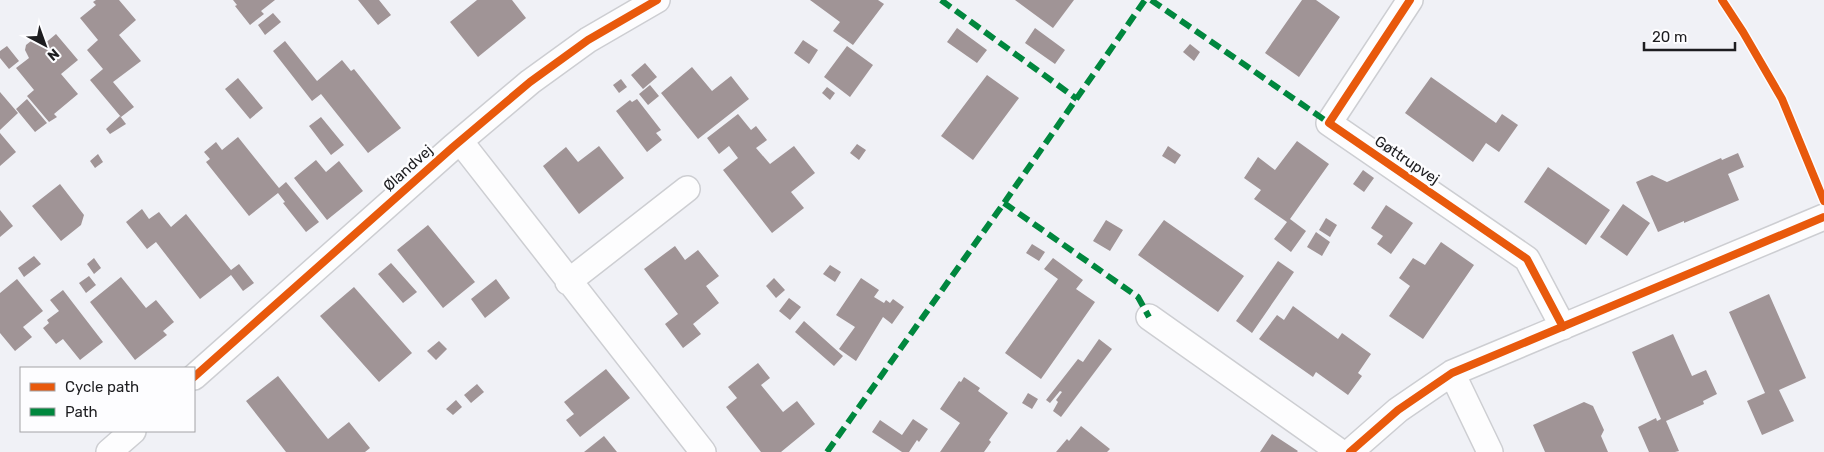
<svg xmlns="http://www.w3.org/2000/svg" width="1824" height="452" viewBox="0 0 1824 452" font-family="Rubik,sans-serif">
<rect width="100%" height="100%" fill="#f0f1f6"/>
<path fill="#a09496" d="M96,0H119L136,20L119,35L141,61L113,82L134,107L121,117L90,80L103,69L87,50L98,40L80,18L96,5L93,2Z
M233,0H275L261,11L264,14L250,25L235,6L237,5Z
M358,0H379L391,15L378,25Z
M477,0H512L526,18L478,57L450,22Z
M810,0H878L884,4L853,45L833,31L840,22Z
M1015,0H1074L1053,28Z
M1302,0H1316L1340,17L1299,77L1265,53Z
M273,13L281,22L265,35L258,25Z
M957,28L987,50L977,63L947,42Z
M1035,28L1065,50L1055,64L1025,43Z
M56,34L78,60L61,74L78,94L54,114L57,117L49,122L27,96L34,90L16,68L29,58L25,50L26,45L31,41L37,40L43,45Z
M803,40L818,50L809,64L794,53Z
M285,41L317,81L342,60L351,71L354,69L401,128L368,153L321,94L312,101L273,51Z
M1190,44L1200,52L1194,61L1183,52Z
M7,46L19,61L9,69L0,58V51Z
M847,46L873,65L850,97L824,77Z
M645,63L657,77L643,89L631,75Z
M692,67L712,91L731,76L749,99L698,139L661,93Z
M987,75L1019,98L973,160L941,136Z
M1431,77L1496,123L1502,114L1518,125L1499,152L1486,143L1473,162L1405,113Z
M238,78L263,108L250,119L225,89Z
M621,79L627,87L619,93L613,85Z
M650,85L659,96L648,105L639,94Z
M827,87L835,93L830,100L822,93Z
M0,92L18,113L0,130Z
M27,99L47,123L35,132L16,109Z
M637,99L661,130L656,133L662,140L647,152L616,111L630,100L632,102Z
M738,114L751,130L756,126L767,140L756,148L770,164L794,146L815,173L791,192L804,208L772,233L723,170L738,158L729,146L719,154L707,138Z
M120,116L126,124L110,134L106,129Z
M321,117L344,145L331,155L309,126Z
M0,133L16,152L0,166Z
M238,137L279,188L286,182L319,222L306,232L283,203L285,202L278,193L249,216L206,162L210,159L204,152L216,142L222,150Z
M1297,141L1329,164L1290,219L1306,231L1291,252L1274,239L1287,222L1254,199L1261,190L1244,178L1258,157L1275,170Z
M857,144L866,150L859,160L850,153Z
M599,146L624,178L579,214L543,166L566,147L578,162Z
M1168,146L1181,155L1175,164L1162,156Z
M1738,153L1744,167L1728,174L1739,200L1684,223V221L1658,232L1636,182L1652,175L1667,182L1721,158L1722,160Z
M98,154L103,162L95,168L90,161Z
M316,160L326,172L339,161L363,191L327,220L294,178Z
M1548,167L1610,210L1586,245L1524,202Z
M1363,170L1374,178L1364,192L1353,184Z
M60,184L84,215L81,225L61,241L32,206Z
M1623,204L1650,223L1627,256L1600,237Z
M1386,205L1413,223L1391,254L1377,244L1383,236L1371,228Z
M142,209L149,219L159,212L171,227L186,214L231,270L239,264L254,283L243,291L231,275L200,299L156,242L147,249L126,222Z
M0,210L13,226L0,237Z
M1326,218L1337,225L1330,237L1319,230Z
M1106,220L1123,230L1110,251L1093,241Z
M1164,220L1244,276L1218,312L1138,255Z
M428,225L475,282L443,308L397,250Z
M1316,232L1330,242L1322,256L1307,247Z
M1441,242L1474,265L1423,339L1389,316L1410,286L1399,278L1413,258L1425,265Z
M1032,244L1045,252L1039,261L1026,253Z
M675,246L685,260L698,250L719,276L706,286L719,303L693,324L701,334L683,348L665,324L678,314L644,269Z
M34,256L41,264L24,277L18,268Z
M94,258L101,268L94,274L87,264Z
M1053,258L1083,280L1076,289L1095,302L1041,379L1005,353L1058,279L1044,269Z
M1278,261L1294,272L1252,333L1236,321Z
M391,263L417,292L403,303L378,274Z
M830,265L841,272L835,282L823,274Z
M89,276L96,285L86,293L79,283Z
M121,277L146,308L156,300L174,322L163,331L167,335L135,360L90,302Z
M774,278L785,290L776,298L766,286Z
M861,278L879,290L874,297L884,303L886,300L890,303L893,299L904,307L892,324L883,317L856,361L839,349L855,327L836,315Z
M17,279L43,311L23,327L32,337L15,351L0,333V293Z
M496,279L510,298L485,318L471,299Z
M354,287L412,353L379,382L320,316Z
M63,290L103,342L80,360L63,339L56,344L43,328L49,323L47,320L59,311L50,300Z
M1769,294L1806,378L1779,390L1794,421L1762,435L1747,401L1765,393L1729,312Z
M789,298L801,307L790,320L779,311Z
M1293,306L1338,339L1342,333L1371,354L1358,373L1362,376L1348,395L1316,372L1313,377L1259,339L1277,315L1284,320Z
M804,321L843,356L834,366L795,332Z
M1673,334L1692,376L1706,370L1717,394L1703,401L1704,404L1666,421L1679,451L1675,452H1649L1638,427L1656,418L1657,421L1661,419L1632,352Z
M1099,339L1112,349L1061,417L1053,411L1058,402L1056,400L1062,392L1060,391L1050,403L1046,400L1078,359L1083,362Z
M439,341L447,349L436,360L427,351Z
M758,363L770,378L761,385L783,412L797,401L815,424L781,452H761L726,407L737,398L728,387Z
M606,369L630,398L580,437L566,420L574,414L564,402Z
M278,376L328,439L349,422L370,448L365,452H286L246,401Z
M964,377L980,388L978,391L1008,413L989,440L991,442L984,452H940L960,423L940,409L959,381L961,382Z
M477,384L484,392L471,403L464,395Z
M1028,393L1038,399L1032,409L1022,403Z
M456,400L462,407L453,415L446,409Z
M1584,402L1593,406L1604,430L1601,436L1608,452H1545L1533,425Z
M913,419L928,429L919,442L917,440L909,452H902L872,432L880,420L902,435Z
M1081,426L1110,449L1107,452H1056L1067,439L1069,441Z
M1272,434L1298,451L1297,452H1260Z
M604,436L617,452H584Z"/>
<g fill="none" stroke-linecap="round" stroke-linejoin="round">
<defs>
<path id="street" d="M1410,0L1329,123L1527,259L1563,327
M460,141L703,452
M568,282L687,189
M1149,317L1340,452
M1452,373L1490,452
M194,377L453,147L530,82L588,40L657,0
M109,452L133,431
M1350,452L1398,410L1452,373L1824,217"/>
</defs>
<use href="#street" stroke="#cdced2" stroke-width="28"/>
<use href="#street" stroke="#fdfdfe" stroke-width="25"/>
<path stroke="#00873e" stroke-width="6" stroke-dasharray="12 6" stroke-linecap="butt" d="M941,0L1077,99
M1151,0L1329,123
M1004,203L1138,297L1149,317
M827,452L1004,203L1145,0"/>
<defs>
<path id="cycleway" d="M1410,0L1329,123L1527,259L1563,327
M1722,0L1743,32L1782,99L1824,201
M194,377L453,147L530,82L588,40L657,0
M1350,452L1398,410L1452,373L1824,217"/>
</defs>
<use href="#cycleway" stroke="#fdfdff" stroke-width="11"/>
<use href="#cycleway" stroke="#e8590c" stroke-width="8"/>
</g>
<g text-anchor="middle" stroke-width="5" stroke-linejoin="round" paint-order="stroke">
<g font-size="15" fill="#1d1d20" stroke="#fdfdff">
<text transform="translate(1407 160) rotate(34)" y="5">Gøttrupvej</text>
<text transform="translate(408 168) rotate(-42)" y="5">Ølandvej</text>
</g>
</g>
<rect x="20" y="367" width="175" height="65" fill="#fdfdff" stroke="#a3a3a6"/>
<rect x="30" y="383" width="25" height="8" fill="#e8590c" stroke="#a3a3a6"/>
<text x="65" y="392" font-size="15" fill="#1d1d20">Cycle path</text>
<rect x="30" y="408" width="25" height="8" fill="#00873e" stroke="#a3a3a6"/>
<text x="65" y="417" font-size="15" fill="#1d1d20">Path</text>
<g transform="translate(45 45) rotate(139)" stroke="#fdfdff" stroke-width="4" paint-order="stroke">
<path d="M0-4L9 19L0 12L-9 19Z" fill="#1d1d20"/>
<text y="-8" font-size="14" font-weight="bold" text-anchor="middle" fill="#1d1d20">N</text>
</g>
<path d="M1644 42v8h91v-8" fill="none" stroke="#1d1d20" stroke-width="2.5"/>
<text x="1652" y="42" font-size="15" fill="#1d1d20" stroke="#fdfdff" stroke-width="4" paint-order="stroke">20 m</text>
</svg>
